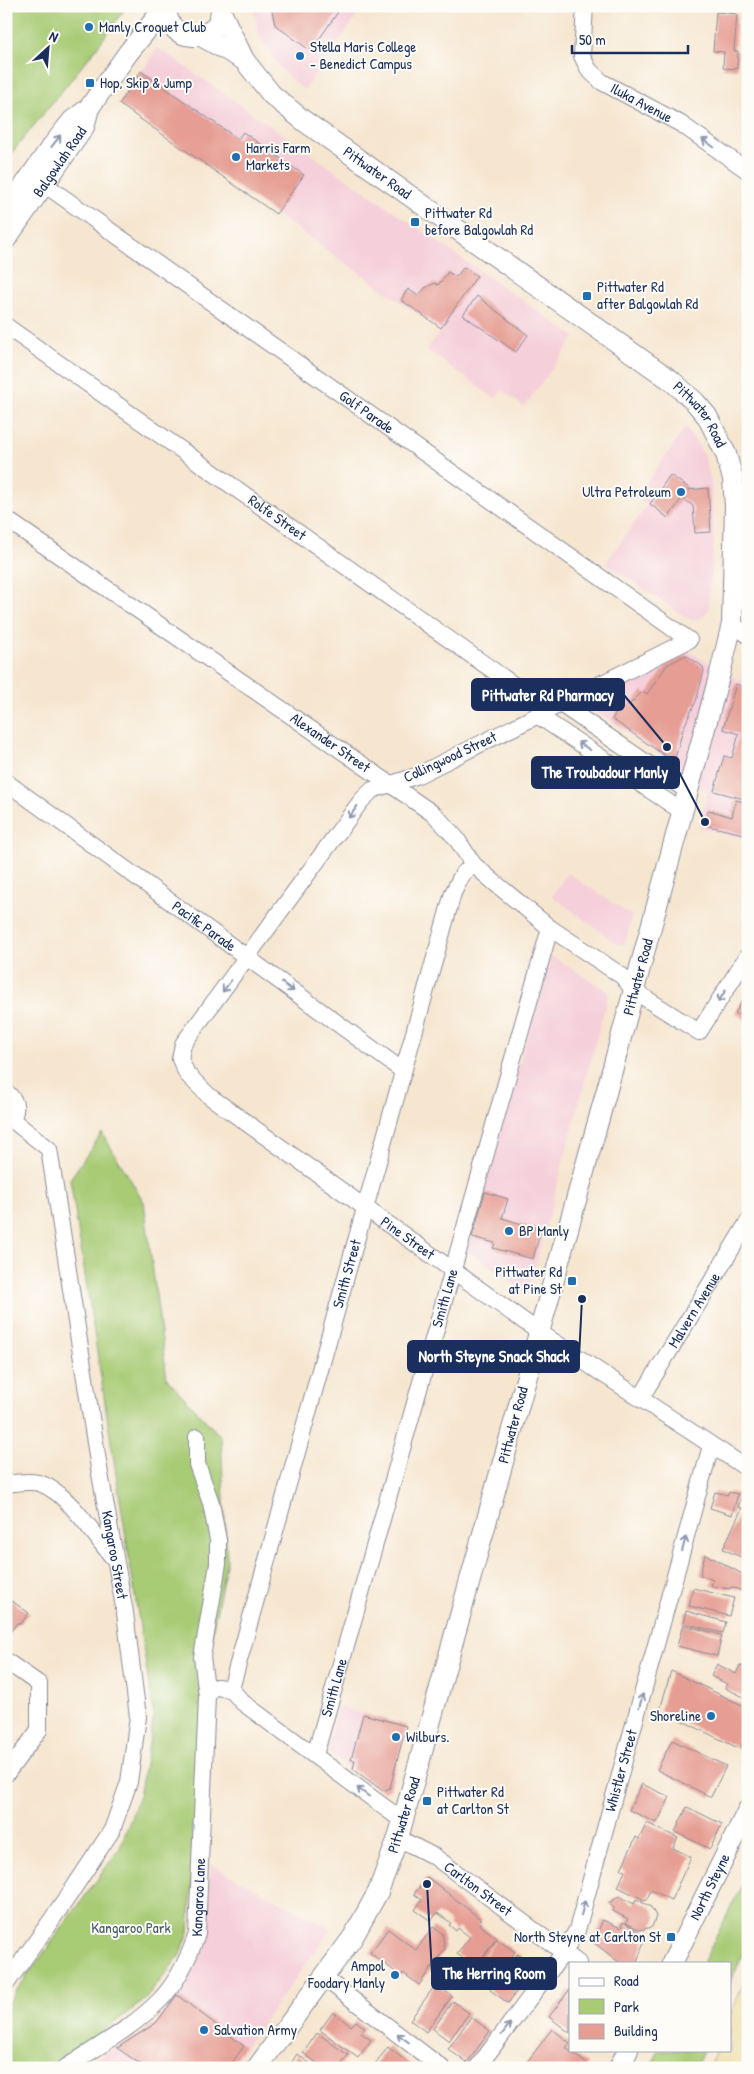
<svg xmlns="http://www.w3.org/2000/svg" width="754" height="2074" viewBox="0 0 754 2074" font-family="'Patrick Hand',sans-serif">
<rect width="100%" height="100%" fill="#fdfcf7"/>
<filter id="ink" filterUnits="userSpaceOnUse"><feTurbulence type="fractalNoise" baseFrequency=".02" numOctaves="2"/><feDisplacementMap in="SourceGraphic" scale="10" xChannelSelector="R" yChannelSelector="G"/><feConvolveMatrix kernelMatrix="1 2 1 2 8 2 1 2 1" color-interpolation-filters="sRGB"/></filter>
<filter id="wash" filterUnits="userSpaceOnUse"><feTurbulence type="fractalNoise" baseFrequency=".0096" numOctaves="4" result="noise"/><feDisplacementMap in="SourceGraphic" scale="20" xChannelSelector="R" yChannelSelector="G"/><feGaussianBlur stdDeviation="1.12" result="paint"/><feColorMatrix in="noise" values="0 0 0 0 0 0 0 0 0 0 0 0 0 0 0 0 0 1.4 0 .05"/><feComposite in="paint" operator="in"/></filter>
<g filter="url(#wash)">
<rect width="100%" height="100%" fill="#f6e6d0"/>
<path fill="#f5cfda" d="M252,6H364L304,90L284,73L260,38Z
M158,48L575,337L524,407L502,390L496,399L427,350L441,330L119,104Z
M686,427L704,455L711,481L714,537L708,610L703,617L693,620L685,617L606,563L647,505L636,497Z
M686,650L741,682L748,658V840L699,827L708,792L673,763L588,706Z
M568,873L632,916L625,944L619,945L552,896Z
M550,955L609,992L529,1290L523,1291L467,1250Z
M338,1707L408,1725L390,1790L383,1792L326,1751Z
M210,1864L331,1929L230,2068H82L156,2023L196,1965L207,1934Z"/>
<path fill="#a8cb74" stroke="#627d69" d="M6,6H127L95,50L6,160Z
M102,1133L144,1202L167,1379L221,1437L227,1560L206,1662L189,1932L180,1955L145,2000L52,2068H6V2005L120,1848L139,1796L154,1717L70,1179Z
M748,1881V1942L730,1984V1963H703L742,1885Z
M659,2050H703L696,2068H650Z"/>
<path fill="#eeda9e" stroke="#84847e" d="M748,1973V2068H709L716,2050H730V2016Z"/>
<g id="blocks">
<path fill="#e69d93" d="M271,6H342L311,51L275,25Z
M744,8H748V39H743Z
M716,12L737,14L734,51H738L737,69L723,68L724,52L713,51Z
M141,71L238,139L243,132L304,175L276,214L119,104Z
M464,267L477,276L441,328L401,300L408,289L418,296L425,288L435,283L438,285L448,272L456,277Z
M477,296L528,335L516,352L463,315Z
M670,475L689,488L688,490L708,488L711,532L695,533L693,506L682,498L668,518L650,504Z
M686,655L703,667L704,671L696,701L683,729L674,762L612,719L624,701L629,705L643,691L647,694L667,665Z
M747,677L748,762L745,761L743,767L748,769V800L714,791L724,756L732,758L739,734L723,729L736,684L744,687Z
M736,800L748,803V835L704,825L708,810L732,817Z
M746,995L748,996V1021L735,1013Z
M485,1192L508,1199L502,1218L541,1230L533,1259L493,1248L495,1243L472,1237Z
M715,1492L728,1495L729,1492L738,1494L732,1515L710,1508Z
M743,1494L748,1496V1553L746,1557L742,1555L741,1557L723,1549L742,1508L738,1507Z
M705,1554L748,1577L743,1591L731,1587L730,1589L711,1586L713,1580L700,1575Z
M693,1588L734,1598L729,1616L689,1606Z
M6,1597L29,1613L20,1624L17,1623L8,1635L6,1634Z
M686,1611L726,1622L723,1633L683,1623Z
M683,1625L722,1635L717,1656L677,1646Z
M717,1664L736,1674L740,1665L748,1670V1699L725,1688L727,1684L711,1676Z
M671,1671L748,1708V1733L740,1749L660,1710Z
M363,1714L406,1726L390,1788L383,1791L353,1769L355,1760H351Z
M672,1740L726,1766L711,1797L657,1770Z
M642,1784L670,1797L657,1823L629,1810Z
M687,1807L722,1824L710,1849L675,1832Z
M647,1823L678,1838L673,1848L691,1857L671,1900L651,1890L646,1901L618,1887L625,1871L621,1869L636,1837L639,1839Z
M427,1877L482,1920L479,1924L497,1938L475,1967L457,1954L470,1937L458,1928L456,1931L449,1925L451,1923L439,1914L437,1913L431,1921L415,1910L422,1900L414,1894Z
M619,1896L634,1904L636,1899L651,1907L656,1916L652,1927L640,1930L626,1923L628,1919L613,1911L614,1908L609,1903Z
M603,1920L621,1928L623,1922L639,1932L637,1936L644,1941L637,1963H620L593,1942Z
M433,1927L442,1933L445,1949L419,1985L403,1973L401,1976L370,1953L388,1929L416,1950Z
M497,1939L515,1952L496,1980L477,1967Z
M517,1954L535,1967L508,2003L490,1990Z
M436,1984L452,1996L426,2032L410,2020Z
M570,1989V2033L549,2017Z
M177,1995L244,2046L228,2068H146L117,2048L156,2023Z
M453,2001L469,2013L449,2041L433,2029Z
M333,2012L351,2026L356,2021L365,2028L361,2033L371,2040L358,2058L320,2030Z
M471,2017L490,2031L467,2063L448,2049Z
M552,2029L570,2043L566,2048L587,2064L585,2068H526L524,2066Z
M317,2033L348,2055L342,2064L347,2068H324L303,2053Z
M388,2047L415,2068H372Z
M297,2054L316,2068H288Z"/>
</g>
</g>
<g filter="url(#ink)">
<use href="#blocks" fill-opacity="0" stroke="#888a97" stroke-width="1"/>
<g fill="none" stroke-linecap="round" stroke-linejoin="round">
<defs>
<g id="minor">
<path id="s1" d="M585,6L582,56L589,70L602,82L681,124L748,171"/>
<path id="s2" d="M44,184L689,640L416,776L372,790L361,801L183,1044L180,1059L187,1074L209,1096L539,1332L748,1469"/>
<path id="s3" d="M6,326L549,710"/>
<path id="s4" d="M6,519L435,815L456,838L473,864L495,883L550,928L622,976L634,991L699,1032L748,955"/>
<path d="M732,624L748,635"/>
<path d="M562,705L689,792"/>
<path d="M537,715L683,812"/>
<path id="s5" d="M6,782L403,1071"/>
<path d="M6,1092C16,1100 18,1108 12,1119"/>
<path id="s6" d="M6,1115L49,1149L99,1468L125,1613L138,1717L129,1782L112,1830L67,1898L6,1984"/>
<path id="s7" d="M640,1399L748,1222"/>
<path d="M197,1437V1464L211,1503L218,1540V1564L202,1657L207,1696"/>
<path d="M6,1484C16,1483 32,1480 42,1484C69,1494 96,1538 115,1560"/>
<path d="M6,1661L39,1684V1730L6,1774"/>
<path id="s8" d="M231,1689L453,893L462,875L473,864"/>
<path d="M231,1689L242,1702L403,1821"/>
<path id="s9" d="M315,1755L550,928"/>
<path id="s10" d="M398,1838L435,1857L578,1963"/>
<path d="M323,1977L442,2068"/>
<path id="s11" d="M65,2068C97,2047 132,2028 159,2001C176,1984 189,1957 197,1934L207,1696L210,1689L217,1687L231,1689"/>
<path id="s12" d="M477,2068L564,1952L577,1930L711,1446"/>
</g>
<g id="major">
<path d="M167,6C162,44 223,48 221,6"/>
<path id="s13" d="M221,12L244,60L272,95L304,121L672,381L695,402L707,416L726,454L733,479L735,506L732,624L720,673L606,1093L398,1838L378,1892L353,1937L257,2068"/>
<path d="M201,36L244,60"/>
<path d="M6,212L49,150L72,121L89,108L128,53L166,6"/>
<path id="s14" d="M6,239L84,127L89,108"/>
<path id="s15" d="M672,1963L748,1810"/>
<path d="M619,2068L628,2050"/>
</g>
</defs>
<use href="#minor" stroke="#888a97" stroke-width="18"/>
<use href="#major" stroke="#888a97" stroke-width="22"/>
<use href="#minor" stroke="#fff" stroke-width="16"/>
<use href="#major" stroke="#fff" stroke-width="20"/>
</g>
<defs><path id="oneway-shaft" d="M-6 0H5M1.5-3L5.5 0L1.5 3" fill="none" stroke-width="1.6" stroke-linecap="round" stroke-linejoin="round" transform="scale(1.25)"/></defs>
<g stroke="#8d97ae">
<use href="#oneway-shaft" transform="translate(56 141) rotate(-52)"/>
<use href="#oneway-shaft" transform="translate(708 143) rotate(-145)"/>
<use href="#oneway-shaft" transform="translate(584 746) rotate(-146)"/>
<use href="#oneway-shaft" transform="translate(353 812) rotate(126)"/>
<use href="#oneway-shaft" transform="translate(227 986) rotate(127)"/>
<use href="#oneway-shaft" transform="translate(288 987) rotate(36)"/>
<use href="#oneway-shaft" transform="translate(722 996) rotate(122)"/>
<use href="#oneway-shaft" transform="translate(684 1544) rotate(-75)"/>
<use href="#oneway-shaft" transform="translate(641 1701) rotate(-75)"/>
<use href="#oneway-shaft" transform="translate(363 1792) rotate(-143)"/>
<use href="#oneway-shaft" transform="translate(583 1908) rotate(-75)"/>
<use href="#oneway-shaft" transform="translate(506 2029) rotate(-53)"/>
<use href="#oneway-shaft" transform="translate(403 2038) rotate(-143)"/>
</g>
</g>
<g fill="#1f6fb2" stroke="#fdfcf7" stroke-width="2">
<circle cx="89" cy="27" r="5"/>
<circle cx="300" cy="56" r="5"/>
<rect x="85" y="78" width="10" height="10" rx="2.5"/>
<circle cx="236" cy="157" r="5"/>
<rect x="410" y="217" width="10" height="10" rx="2.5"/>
<rect x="582" y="291" width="10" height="10" rx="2.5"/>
<circle cx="681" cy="492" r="5"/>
<circle cx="509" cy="1231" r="5"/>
<rect x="567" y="1276" width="10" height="10" rx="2.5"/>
<circle cx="711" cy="1716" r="5"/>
<circle cx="396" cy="1737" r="5"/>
<rect x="422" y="1796" width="10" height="10" rx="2.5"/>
<rect x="666" y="1932" width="10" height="10" rx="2.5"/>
<circle cx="395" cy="1975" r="5"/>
<circle cx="204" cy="2030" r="5"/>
</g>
<g text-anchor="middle" stroke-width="4" stroke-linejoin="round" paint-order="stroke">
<g font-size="15" fill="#1b2f5e" stroke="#fdfcf7" text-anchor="start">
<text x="99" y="32">Manly Croquet Club</text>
<text x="310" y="52">Stella Maris College<tspan x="310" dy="17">- Benedict Campus</tspan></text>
<text x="100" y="88">Hop, Skip &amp; Jump</text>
<text x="246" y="153">Harris Farm<tspan x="246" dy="17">Markets</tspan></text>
<text x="425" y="218">Pittwater Rd<tspan x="425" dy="17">before Balgowlah Rd</tspan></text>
<text x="597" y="292">Pittwater Rd<tspan x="597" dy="17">after Balgowlah Rd</tspan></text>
<text x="671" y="497" text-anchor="end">Ultra Petroleum</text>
<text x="519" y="1236">BP Manly</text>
<text x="562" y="1277" text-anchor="end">Pittwater Rd<tspan x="562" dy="17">at Pine St</tspan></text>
<text x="701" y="1721" text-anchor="end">Shoreline</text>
<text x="406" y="1742">Wilburs.</text>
<text x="437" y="1797">Pittwater Rd<tspan x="437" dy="17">at Carlton St</tspan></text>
<text x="661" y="1942" text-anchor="end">North Steyne at Carlton St</text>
<text x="385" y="1971" text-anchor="end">Ampol<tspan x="385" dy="17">Foodary Manly</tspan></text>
<text x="214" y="2035">Salvation Army</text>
</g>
<g font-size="15" fill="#1b2f5e" stroke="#fdfcf7">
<text dy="5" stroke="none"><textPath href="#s1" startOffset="128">Iluka Avenue</textPath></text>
<text dy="5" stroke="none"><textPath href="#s14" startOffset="94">Balgowlah Road</textPath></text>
<text dy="5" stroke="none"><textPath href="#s13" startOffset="229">Pittwater Road</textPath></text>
<text dy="5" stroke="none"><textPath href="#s2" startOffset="395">Golf Parade</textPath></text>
<text dy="5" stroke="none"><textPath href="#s13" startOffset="634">Pittwater Road</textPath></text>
<text dy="5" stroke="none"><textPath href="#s3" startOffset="332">Rolfe Street</textPath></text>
<text dy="5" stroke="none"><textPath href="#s4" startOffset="394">Alexander Street</textPath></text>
<text transform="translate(450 757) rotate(-25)" y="5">Collingwood Street</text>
<text dy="5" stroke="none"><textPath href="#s5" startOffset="245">Pacific Parade</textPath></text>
<text transform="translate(638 977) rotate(-75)" y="5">Pittwater Road</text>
<text dy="5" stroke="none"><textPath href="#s2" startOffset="1765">Pine Street</textPath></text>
<text dy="5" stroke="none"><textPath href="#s8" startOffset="431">Smith Street</textPath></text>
<text dy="5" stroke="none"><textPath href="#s9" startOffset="475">Smith Lane</textPath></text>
<text dy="5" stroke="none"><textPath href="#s7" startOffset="104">Malvern Avenue</textPath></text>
<text transform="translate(513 1425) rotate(-75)" y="5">Pittwater Road</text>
<text dy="5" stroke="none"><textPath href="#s6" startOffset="466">Kangaroo Street</textPath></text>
<text dy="5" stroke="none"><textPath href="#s9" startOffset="70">Smith Lane</textPath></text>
<text dy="5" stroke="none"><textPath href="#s12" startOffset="336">Whistler Street</textPath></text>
<text transform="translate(404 1815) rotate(-73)" y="5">Pittwater Road</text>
<text dy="5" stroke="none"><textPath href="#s15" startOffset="85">North Steyne</textPath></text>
<text dy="5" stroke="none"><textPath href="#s10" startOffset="95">Carlton Street</textPath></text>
<text dy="5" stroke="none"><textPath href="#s11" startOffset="230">Kangaroo Lane</textPath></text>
</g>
<g font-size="15" fill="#455e65" stroke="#fdfcf7">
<text x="131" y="1933">Kangaroo Park</text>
</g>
</g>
<path fill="none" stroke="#1b2f5e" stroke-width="2" d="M667 747L624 695M705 822L679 772M582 1299L579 1357M427 1884L432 1973"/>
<g fill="#1b2f5e" stroke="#fdfcf7" stroke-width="2">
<circle cx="667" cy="747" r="5"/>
<circle cx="705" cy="822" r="5"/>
<circle cx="582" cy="1299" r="5"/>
<circle cx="427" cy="1884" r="5"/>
</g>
<g fill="#1b2f5e" stroke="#1b2f5e" stroke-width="2">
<rect x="472" y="679" width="152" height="31" rx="5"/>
<rect x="532" y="757" width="147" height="31" rx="5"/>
<rect x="408" y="1341" width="171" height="31" rx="5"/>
<rect x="432" y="1958" width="124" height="31" rx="5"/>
</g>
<g font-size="16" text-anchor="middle" font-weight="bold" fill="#fff">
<text x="548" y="701">Pittwater Rd Pharmacy</text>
<text x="605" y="778">The Troubadour Manly</text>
<text x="494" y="1362">North Steyne Snack Shack</text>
<text x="494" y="1979">The Herring Room</text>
</g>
<rect width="754" height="2074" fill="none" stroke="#fdfcf7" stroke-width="25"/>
<rect x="569" y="1962" width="162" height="90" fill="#fdfcf7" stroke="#a3aaba"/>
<rect x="579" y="1978" width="25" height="8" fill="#ffffff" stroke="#a3aaba"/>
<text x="614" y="1986" font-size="15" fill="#1b2f5e">Road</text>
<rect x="579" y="1999" width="25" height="15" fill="#a8cb74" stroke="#a3aaba"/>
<text x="614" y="2012" font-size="15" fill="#1b2f5e">Park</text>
<rect x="579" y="2024" width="25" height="15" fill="#e69d93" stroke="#a3aaba"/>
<text x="614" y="2036" font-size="15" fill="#1b2f5e">Building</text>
<g transform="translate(48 48) rotate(26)" stroke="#fdfcf7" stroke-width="4" paint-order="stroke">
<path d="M0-4L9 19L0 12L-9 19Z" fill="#1b2f5e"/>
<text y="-8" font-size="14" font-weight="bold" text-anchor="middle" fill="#1b2f5e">N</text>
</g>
<path d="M572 45v8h116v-8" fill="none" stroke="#1b2f5e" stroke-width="2.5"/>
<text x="579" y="45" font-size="15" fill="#1b2f5e" stroke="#fdfcf7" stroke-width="4" paint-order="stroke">50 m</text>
</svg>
